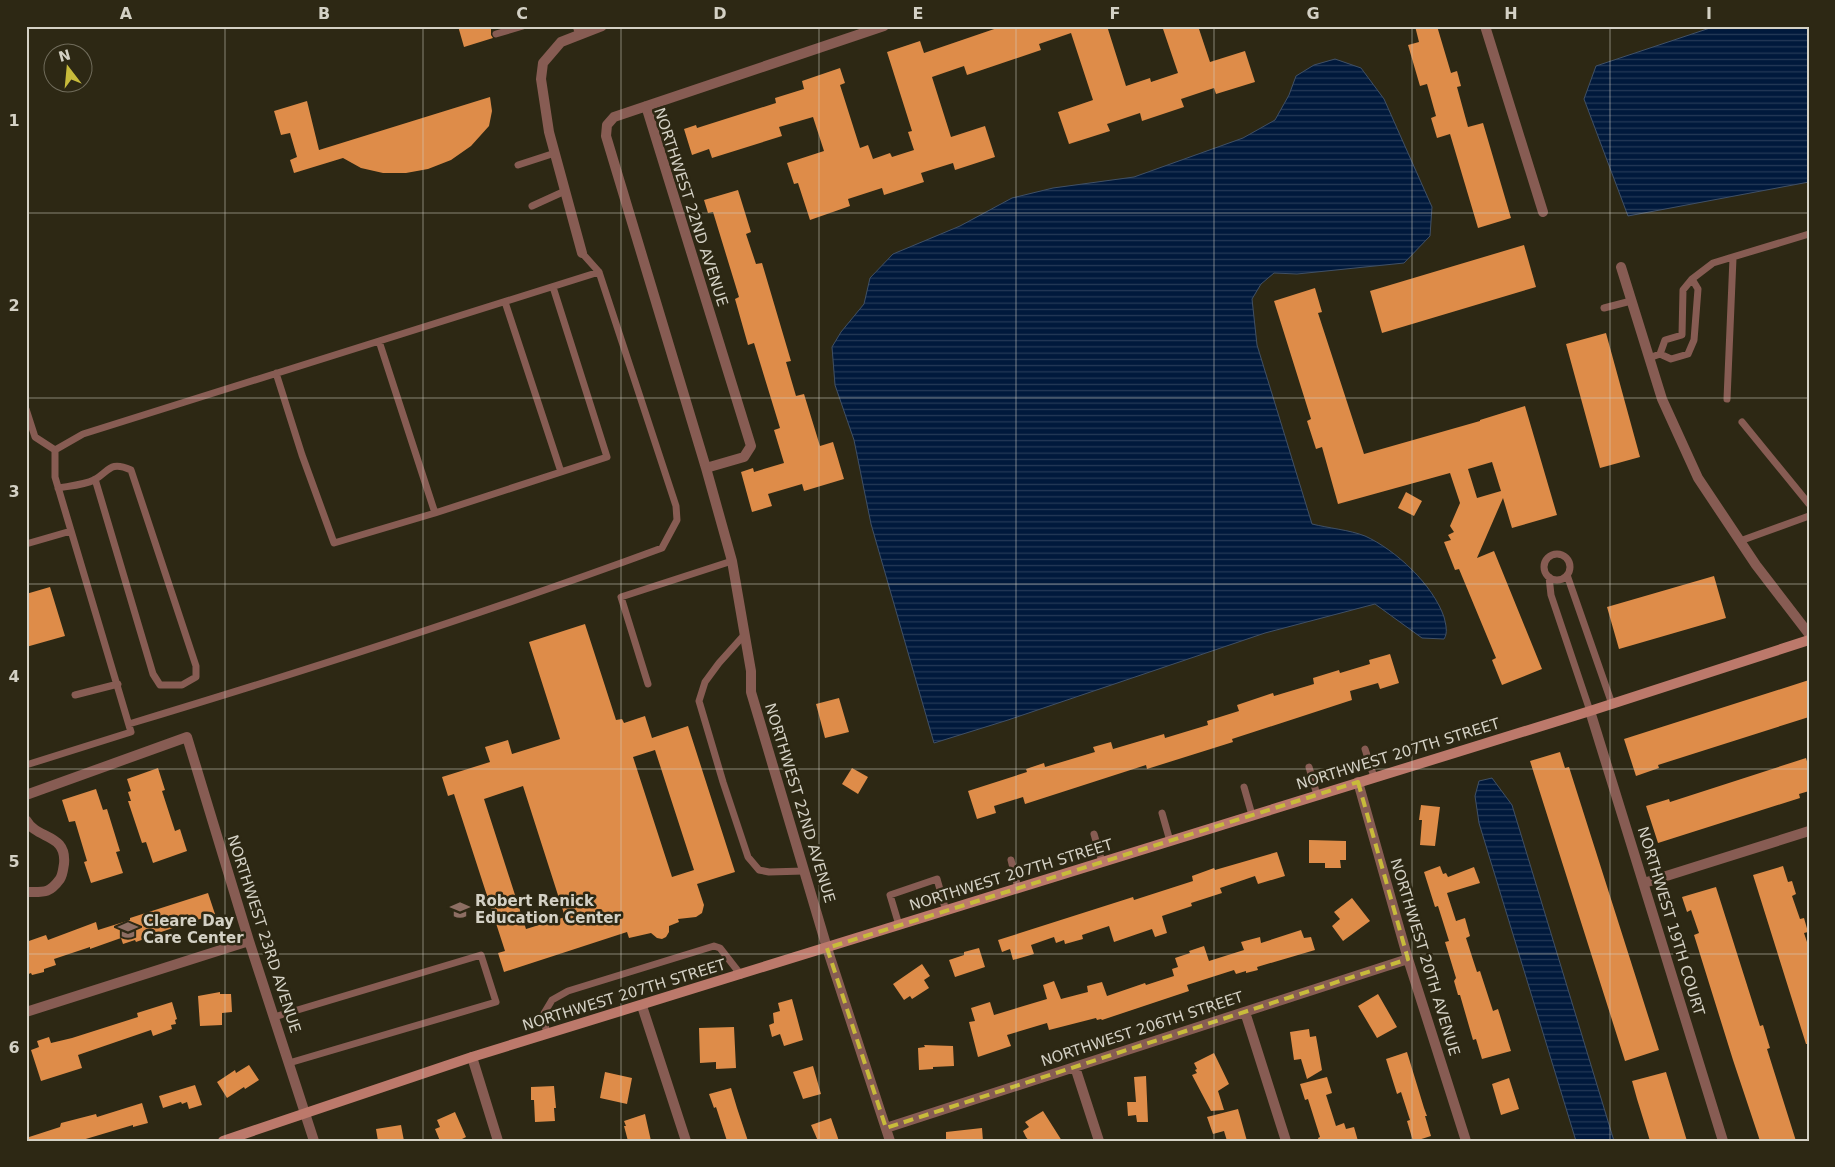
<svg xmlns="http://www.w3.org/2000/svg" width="1835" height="1167" viewBox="0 0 1835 1167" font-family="'DejaVu Sans',sans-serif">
<defs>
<pattern id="water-rules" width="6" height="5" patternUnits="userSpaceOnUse" patternTransform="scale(1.25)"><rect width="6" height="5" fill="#00193c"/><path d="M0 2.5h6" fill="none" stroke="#243957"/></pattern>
</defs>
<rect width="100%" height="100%" fill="#2d2814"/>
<path fill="url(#water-rules)" stroke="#405065" d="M1716,26H1809V182L1628,216L1584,99L1596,66Z
M1335,59L1361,68L1384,99L1432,207L1430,236L1404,263L1297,274L1274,273L1261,284L1252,299L1257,345L1312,524C1328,528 1350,530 1365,536C1396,550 1433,585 1444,617C1446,625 1448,633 1444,639L1422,638L1375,604L1265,633L1008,720L934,743L871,524L854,440L835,385L832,347L841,332L864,304L870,278L893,254L960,226L1012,198L1053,188L1134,177L1243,138L1275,120L1289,95L1296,76L1314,65Z
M1492,778L1512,805L1614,1141H1576L1479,823L1475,796L1479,781Z"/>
<path fill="#de8c49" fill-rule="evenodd" d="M458,26H491V35L493,38L464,47Z
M1003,26H1107L1126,86L1150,78L1151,82L1178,73L1162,26H1198L1210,62L1245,51L1255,82L1216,94L1214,88L1181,99L1184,107L1142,121L1140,113L1107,124L1110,131L1069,144L1058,112L1093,100L1071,33L1039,44L1041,50L967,75L964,66L932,77L951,137L985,126L995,157L955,170L953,163L921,173L924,182L884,195L882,188L848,199L850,206L810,220L798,183L794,184L787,163L824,151L813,117L779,127L782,136L712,158L709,149L692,155L684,129L696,125L697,128L776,103L775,98L804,89L802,81L840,68L845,83L840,85L860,148L868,145L873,159L890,153L892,157L914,150L908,132L912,131L887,52L920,41L924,53Z
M1415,26H1437L1451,73L1457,71L1461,86L1457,87L1468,127L1483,123L1511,218L1478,228L1450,134L1437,138L1431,118L1436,116L1427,84L1420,86L1408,45L1419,42Z
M490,97L492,111L489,126L471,146L451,160L428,169L406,173H383L361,168L343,158L294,173L290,160L297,157L290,133L281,135L274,111L307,101L319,150Z
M738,190L751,232L746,234L756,264L762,263L791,361L786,362L796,396L804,394L820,446L833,442L844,479L804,491L802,484L768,494L772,506L752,512L741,472L753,468L754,472L784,463L774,430L780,428L754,343L748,345L735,299L739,297L713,212L708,213L704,200Z
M1524,245L1536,287L1382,333L1370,291Z
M1315,288L1322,312L1318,313L1364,454L1480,421V420L1525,406L1557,515L1512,528L1503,498L1477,558L1494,551L1542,669L1502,685L1492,660L1496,658L1459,569L1455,570L1444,542L1451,540L1448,535L1454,532L1450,526L1460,503L1450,473L1338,504L1322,447L1316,449L1307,421L1311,419L1274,301ZM1492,462L1501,491L1477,498L1468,469Z
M1606,333L1640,457L1600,468L1566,344Z
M1406,492L1422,501L1414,516L1398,508Z
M1714,576L1726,618L1619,649L1607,607Z
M50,587L65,636L26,647V594Z
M585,624L616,720L622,719L624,723L645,716L652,738L688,726L735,872L697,884L704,905L702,913L696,917L678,919L679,922L669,926V932L666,937L662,939L657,938L651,933L629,938L627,932L504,972L498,953L505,951L454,794L448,796L442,777L490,762L485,747L508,740L512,754L560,739L529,642ZM655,750L694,870L672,877L633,757ZM523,786L565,917L526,929L484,799Z
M1390,654L1399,683L1380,689L1378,683L1350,691L1352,700L1232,739L1233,742L1147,769L1146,765L1025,804L1023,797L994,806L996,813L977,819L968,791L1027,772L1026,769L1044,763L1045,767L1095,752L1093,747L1111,742L1113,749L1164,734L1165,738L1208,725L1207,721L1239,711L1237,705L1273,693L1274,696L1314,684L1313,678L1339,670L1340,673L1370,664L1369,660Z
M1809,680V717L1658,765L1659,768L1636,776L1624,739Z
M839,698L849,732L825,738L816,704Z
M1560,752L1565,768L1569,767L1659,1050L1625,1061L1530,761Z
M1806,758L1809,768V791L1799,794L1800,798L1658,843L1646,806L1669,799L1670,802Z
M158,768L165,790L162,791L175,831L180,829L187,851L153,863L146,842L142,843L128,801H131L128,792L131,791L127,779Z
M852,768L868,777L858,794L842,784Z
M96,789L103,810L107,809L120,851L116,852L123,873L91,883L84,862L87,861L75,821L69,822L62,800Z
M1421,805L1440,807L1435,846L1420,845L1422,820H1419Z
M1309,840L1346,841V860H1340L1341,868H1325V863H1309Z
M1277,852L1285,876L1258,884L1255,876L1220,888L1222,893L1191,903L1192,906L1162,916L1167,933L1155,937L1152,929L1114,942L1109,926L1082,935L1083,939L1065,944L1064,940L1056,943L1054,937L1031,945L1034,954L1013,960L1010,949L1002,952L998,940L1133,897L1134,900L1193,881L1192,876L1214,868L1215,870Z
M1440,866L1443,874L1446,873L1448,877L1474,867L1480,883L1447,893L1456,921L1465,918L1470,936L1466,938L1477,972L1480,971L1493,1011L1498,1009L1511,1051L1482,1059L1476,1039L1473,1040L1460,995H1458L1454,981L1456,978L1445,942L1449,941L1438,906L1435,907L1424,872Z
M1783,866L1788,882L1792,881L1796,894L1792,896L1800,919L1804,918L1808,932L1804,933L1809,948V1044H1806L1753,875Z
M1716,887L1760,1026L1763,1025L1770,1048L1767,1049L1796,1141H1760L1733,1060L1694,935L1699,933L1691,910L1687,912L1682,897Z
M208,893L215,914L146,937L147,938L136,942L135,940L123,944L121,938L90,949V947L54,959L56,965L44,969V972L32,975L31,973L26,975V942L46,935L48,940L96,922L98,930L130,920V918Z
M1352,898L1370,921L1343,941L1332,926L1340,919L1334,912Z
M1301,930L1304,938L1311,937L1315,950L1257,967L1258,970L1246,973V971L1236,974L1234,970L1187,985L1189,991L1102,1020L1101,1019L1097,1020L1096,1018L1049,1030L1047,1023L1007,1035L1011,1046L978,1057L969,1022L975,1021L971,1008L990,1002L994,1015L1047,999L1043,985L1054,981L1061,999L1088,992L1087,986L1102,982L1107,996L1145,983L1146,985L1174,976L1172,969L1178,967L1175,958L1190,953L1189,951L1204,946L1209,961L1244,950L1241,942L1260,937L1261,943Z
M979,948L985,967L955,977L949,960L964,955V952Z
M922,964L930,976L924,980L929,988L912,999L910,996L904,1000L893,984Z
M220,992V994H231L232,1012L222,1013V1025L200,1026L198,996Z
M1378,994L1397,1027L1377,1038L1358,1006Z
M792,999L803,1040L784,1046L780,1034L772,1037L769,1025L774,1023L773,1013L780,1011L778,1003Z
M172,1002L177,1019L175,1020L176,1024L171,1025L172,1029L153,1036L151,1030L78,1055L82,1068L41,1081L31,1050L39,1047L37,1041L49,1037L51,1043L72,1038L138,1017L137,1013Z
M734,1027L736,1068L716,1069V1062L700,1063L699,1028Z
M1309,1029L1310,1037L1316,1036L1322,1070L1307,1079L1301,1059L1294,1060L1290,1032Z
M924,1045L953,1046L954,1066L933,1067V1069L919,1070L918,1048L925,1047Z
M1407,1052L1424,1108L1427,1116H1425L1431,1136L1415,1141H1413L1407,1121L1410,1120L1401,1092L1397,1094L1386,1059Z
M1214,1053L1229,1084L1218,1091L1224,1110L1211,1111L1192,1075L1197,1073L1195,1070L1197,1069L1194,1063Z
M249,1065L259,1080L245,1089L244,1087L227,1098L217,1082L235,1070L236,1073Z
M813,1066L821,1094L803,1099L793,1072Z
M605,1072L632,1078L627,1104L600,1098Z
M1666,1072L1687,1141H1650L1637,1099L1632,1081Z
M1146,1076L1148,1122H1137L1136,1115L1128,1116L1127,1102H1136L1134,1077Z
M1327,1077L1332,1093L1326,1095L1336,1126L1344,1123L1346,1129L1354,1127L1358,1141H1319L1318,1138L1320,1137L1308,1099L1305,1100L1300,1084Z
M1509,1078L1519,1109L1501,1115L1492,1084Z
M195,1085L202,1105L189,1109L187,1102L182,1104L181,1102L163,1108L159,1096Z
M554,1086L556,1108H554L555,1121L535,1122L534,1100H531V1087Z
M731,1088L737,1108L748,1141H727L716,1107L714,1108L709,1094Z
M142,1103L148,1123L133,1127V1125L79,1141H27L26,1138L60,1127L61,1123L96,1114L97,1117Z
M1238,1109L1247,1141H1227L1224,1131L1213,1134L1207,1117Z
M1043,1111L1062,1141H1029L1026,1137L1023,1131L1029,1127L1025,1122Z
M455,1112L466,1137L458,1141H440L435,1129L440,1127L437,1120Z
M645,1114L651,1141H628L624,1126H626L624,1121Z
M831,1118L839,1141H818L811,1125Z
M401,1125L404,1141H378L376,1129Z
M982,1128L983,1141H946V1132Z"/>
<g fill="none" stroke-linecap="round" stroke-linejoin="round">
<path stroke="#875c53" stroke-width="7" d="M576,26L579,35
M496,34L523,26
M518,165L555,153
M532,206L565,191
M582,253L599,272
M505,302L561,472
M1604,308L1631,301
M1660,354L1671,359L1688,354L1694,340L1698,289L1692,279
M1649,358L1660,354L1665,340L1682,335L1683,290L1692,279L1713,263L1809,234
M276,373L302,455L334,543L435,513L379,341
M1727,399L1733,258
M26,409L35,437L55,450
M1742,422L1809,504
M58,488C69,486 84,485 94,480C109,472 109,460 131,470L196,666V677L182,685H160L153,674L95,479
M435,513L607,457L553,287
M1740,541L1809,516
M26,544L71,531
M1544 567a13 13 0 1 1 26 0a13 13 0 1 1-26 0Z
M1567,575L1612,704
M1549,577L1551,595L1590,711
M745,634L719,663L705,682L699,701L723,782L748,857L759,870L769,872L804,871
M648,684L621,597L732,561
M75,695L118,684
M1365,749L1374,777
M26,765L131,732L55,477V450L83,434L599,272L676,506L677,520L662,548C486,613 308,670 129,724
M1309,767L1317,795
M1244,787L1252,815
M1162,813L1170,841
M1094,834L1102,862
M1011,860L1018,888
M899,925L890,895L937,879L946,911
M274,1017L481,955L496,1002L289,1063
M547,1034L543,1015L552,1000L568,991L714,946L720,948L741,975"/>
<path stroke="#875c53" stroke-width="10" d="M884,26L614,117L607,125L606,136L706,468L732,561L751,671V692L827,948L890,1141
M1485,26L1543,212
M646,106L751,446L744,457L706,468
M582,253L549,132L541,79L543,63L561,42L602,26
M1621,267L1662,399L1698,478L1756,565L1809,634
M1590,711L1723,1141
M1358,782L1408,959L1466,1141
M26,795L187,737L249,941L314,1141
M26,820C37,840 67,833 64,864C63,869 63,874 60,879C49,894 44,892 26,892
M1644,883L1809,831
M642,1006L686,1141
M26,1012L249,941
M1245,1012L1286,1141
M472,1057L498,1141
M1075,1067L1099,1141
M886,1128L1408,959"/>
<path stroke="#bc796b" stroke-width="10" d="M223,1141L472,1057L1590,711L1809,640"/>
</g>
<path fill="none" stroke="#c8bb3b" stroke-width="4" stroke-dasharray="10 6" stroke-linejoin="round" d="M1358,782L1408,959L886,1128L827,948Z"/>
<path fill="none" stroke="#d4d1c5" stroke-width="1" stroke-opacity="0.55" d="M225,26V1141M423,26V1141M621,26V1141M819,26V1141M1016,26V1141M1214,26V1141M1412,26V1141M1610,26V1141M26,213H1809M26,398H1809M26,584H1809M26,769H1809M26,954H1809"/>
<defs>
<symbol id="school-bare" viewBox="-9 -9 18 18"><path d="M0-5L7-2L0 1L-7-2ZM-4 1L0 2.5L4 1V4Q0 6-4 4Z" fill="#8d6e63" stroke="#2d2814" stroke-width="2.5" paint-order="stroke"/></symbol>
</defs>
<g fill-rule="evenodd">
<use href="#school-bare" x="446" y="896" width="28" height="28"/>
<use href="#school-bare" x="114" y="916" width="28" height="28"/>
</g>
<g text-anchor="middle" stroke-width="5" stroke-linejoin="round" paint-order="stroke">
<g font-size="15" fill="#d4d1c5" stroke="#2d2814">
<text transform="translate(691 207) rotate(72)" y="5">NORTHWEST 22ND AVENUE</text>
<text transform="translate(1398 754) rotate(-17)" y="5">NORTHWEST 207TH STREET</text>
<text transform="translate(800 803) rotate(73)" y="5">NORTHWEST 22ND AVENUE</text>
<text transform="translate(1011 875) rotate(-17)" y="5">NORTHWEST 207TH STREET</text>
<text transform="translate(1671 921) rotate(73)" y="5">NORTHWEST 19TH COURT</text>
<text transform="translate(264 934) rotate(72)" y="5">NORTHWEST 23RD AVENUE</text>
<text transform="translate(1425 957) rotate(73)" y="5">NORTHWEST 20TH AVENUE</text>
<text transform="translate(624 995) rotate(-17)" y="5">NORTHWEST 207TH STREET</text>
<text transform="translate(1142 1029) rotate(-18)" y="5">NORTHWEST 206TH STREET</text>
</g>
<g font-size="15" font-weight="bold" fill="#d4d1c5" stroke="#2d2814" text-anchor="start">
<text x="475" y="906">Robert Renick<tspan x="475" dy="17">Education Center</tspan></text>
<text x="143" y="926">Cleare Day<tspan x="143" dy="17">Care Center</tspan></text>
</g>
</g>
<rect width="1835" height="1167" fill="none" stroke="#2d2814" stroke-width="55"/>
<g transform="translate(68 68) rotate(344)"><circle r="24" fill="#2d2814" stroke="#706c5b"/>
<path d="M0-4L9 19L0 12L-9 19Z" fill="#c8bb3b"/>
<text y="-8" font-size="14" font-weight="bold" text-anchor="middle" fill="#d4d1c5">N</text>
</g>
<rect x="28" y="28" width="1780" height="1112" fill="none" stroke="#d4d1c5" stroke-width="2"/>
<g font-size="16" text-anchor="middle" font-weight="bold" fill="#d4d1c5">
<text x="126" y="19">A</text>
<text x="324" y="19">B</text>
<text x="522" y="19">C</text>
<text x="720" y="19">D</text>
<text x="918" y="19">E</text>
<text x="1115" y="19">F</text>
<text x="1313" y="19">G</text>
<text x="1511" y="19">H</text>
<text x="1709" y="19">I</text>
<text x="14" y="126">1</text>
<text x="14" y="311">2</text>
<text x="14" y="497">3</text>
<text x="14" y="682">4</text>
<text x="14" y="867">5</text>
<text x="14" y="1053">6</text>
</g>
</svg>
